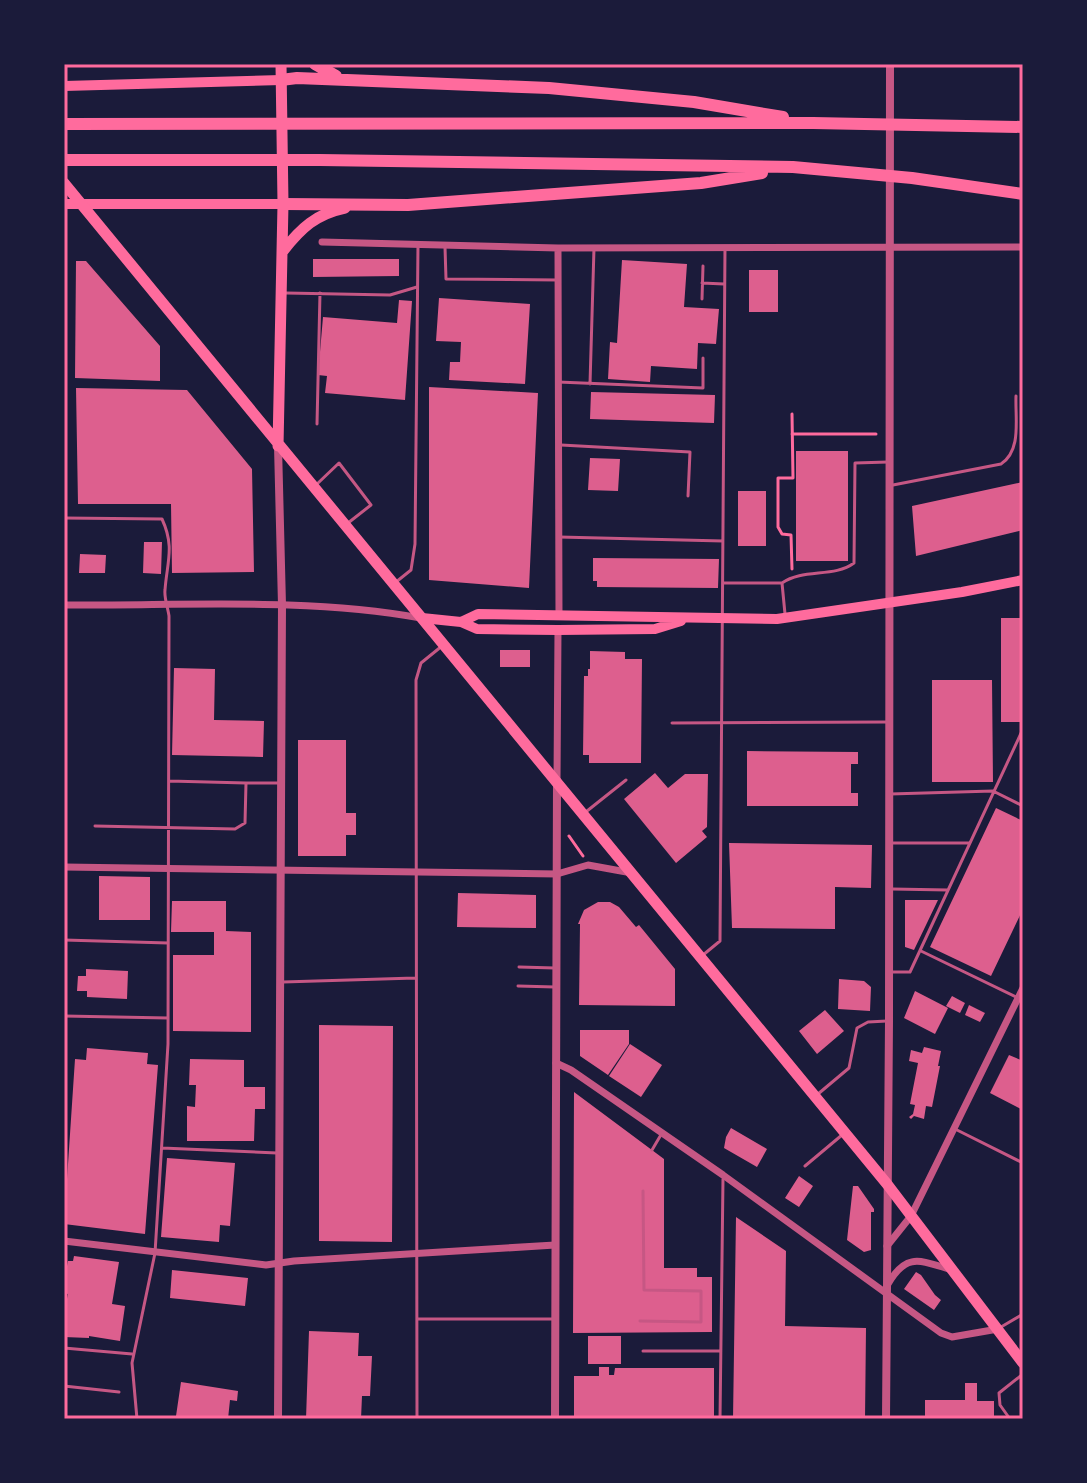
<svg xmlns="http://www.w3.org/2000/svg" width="1087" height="1483" viewBox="0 0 1087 1483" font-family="'IBM Plex Sans',sans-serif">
<rect width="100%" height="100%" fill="#1b1b3a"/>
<path fill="#dd5f8e" d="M313,259H399V276L313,277Z
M622,260L687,264L684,307L719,309L716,344L698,343L697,369L651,366L650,382L608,379L610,342L617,343Z
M76,261H86L160,346V381L75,378Z
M749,270H778V312H749Z
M439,298L530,304L525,384L449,380L450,362H460L461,342L436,341Z
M399,300L412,301L405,400L325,393L327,376L318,375L323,317L397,323Z
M429,387L538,393L529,588L429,580Z
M76,388L187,390L252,469L254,572L172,573L171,504H78Z
M591,392L715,395L714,423L590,419Z
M796,451H848V561H796Z
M590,458L620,459L618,491L588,490Z
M1023,482V530L916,556L912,506Z
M738,491H766V546H738Z
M144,542H162L161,574L143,573Z
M80,554L106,555L105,573H79Z
M593,558L719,559L718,588L597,587V581H593Z
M1001,618H1022V722H1001Z
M500,650H530V667H500Z
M590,651L625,652V659H642L641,763H589V755H583L584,676H588V669H590Z
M174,668L215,669L214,720L264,721L263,757L172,755Z
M932,680H992L993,782H932Z
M298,740H346V813H356V835H346V856H298Z
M747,751L858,752V764H851V793H858V806H747Z
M655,773L668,788L685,774H708L707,827L702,831L707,837L676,863L624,799Z
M996,808L1023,821V909L991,976L930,947Z
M729,843L872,845L871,888L835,887V929L732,928Z
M99,876L150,877V920H99Z
M458,893L536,895V928L457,927Z
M905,900H938L914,950L905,947Z
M172,901H226V931L251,932V1032L173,1031V955H214V932H171Z
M598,902H610L619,907L636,927L639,925L675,969V1006L579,1005L580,924H578L584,910Z
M86,969L128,971L127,999L87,997V991H77L78,976H86Z
M839,979L864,981L871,987L870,1011L838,1009Z
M915,991L948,1008L935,1034L904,1018Z
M952,996L965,1003L960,1013L946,1006Z
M969,1005L985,1013L980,1022L965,1015Z
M825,1010L844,1031L817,1054L799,1031Z
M319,1025L393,1026L392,1242L319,1241Z
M580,1030H629V1044L608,1075L580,1056Z
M630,1044L662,1065L641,1097L609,1076Z
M924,1047L941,1051L938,1066H940L932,1107L926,1106L924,1119L914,1116L911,1119L909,1117L913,1114L915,1105L910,1104L918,1063L909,1061L911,1050L922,1053Z
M87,1048L148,1053L147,1064L158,1065L145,1234L64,1224L75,1059L86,1060Z
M1009,1055L1023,1061V1110L990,1093Z
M190,1059L244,1060V1087H265V1109H255L254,1141H187V1106L195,1107L196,1085H189Z
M574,1092L664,1159V1268H697V1277H712V1332L573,1333Z
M731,1128L767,1149L757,1167L724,1148L726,1137Z
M167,1158L235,1163L230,1226L220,1225L219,1242L161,1237Z
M799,1176L813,1186L799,1207L785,1198Z
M853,1186H858L874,1209V1212H871V1250L864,1252L847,1240Z
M736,1217L786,1251L785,1326L866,1328L865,1419H733Z
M74,1256L119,1262L112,1304L125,1306L120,1341L89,1336V1338L64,1337V1313L68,1294L64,1293V1266H67L68,1261H73Z
M172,1270L248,1278L245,1306L170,1298Z
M916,1272L921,1275L935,1295L941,1300L934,1310L904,1289Z
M309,1331L359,1333L358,1356H372L370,1396H362L361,1419H306Z
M588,1336H621V1364H588Z
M599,1367H609V1375H614L615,1368H714V1419H574V1376H599Z
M181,1382L238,1391L237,1401L230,1400L228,1419L176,1416Z
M965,1383H977V1401H994V1419H925V1400H965Z"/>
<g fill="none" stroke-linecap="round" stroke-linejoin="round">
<path stroke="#ff6b9d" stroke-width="3" d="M792,414L793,478H778V527L782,534L791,535L792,569
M792,434H876
M569,836L583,856"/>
<path stroke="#c65784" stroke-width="3" d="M445,247L446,279L558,280
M702,283L724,284
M286,293L390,295L417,287
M702,299L703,266
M558,382L703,388V358
M590,384L594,248
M317,424L320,293
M561,445L690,452L688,496
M317,484L339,463L371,505L348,523
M893,485L1001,464C1022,450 1015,419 1016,396
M64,518L162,519C175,547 167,562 165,590C164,598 168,608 169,616L168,1044L155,1253L132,1363L137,1419
M559,537L723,541
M396,582L411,570L415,544L418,245
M723,583H782
M785,614L782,583C803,568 834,578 854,563L855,463L888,462
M672,723L888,722
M246,783H278
M890,794L993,791L1023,806
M587,811L626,780
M95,826L235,829L245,823L246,783L169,781
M892,843H969
M892,889L948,890
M64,940L168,943
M921,951L1018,998
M703,955L720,941L725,247
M519,967L555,968
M889,972H910L1023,729
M283,982L415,978
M518,986L555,987
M64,1016L168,1018
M818,1094L849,1068L857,1028L868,1022L887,1021
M955,1129L1023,1163
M162,1148L277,1153
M652,1150L662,1133
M805,1166L842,1135
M418,1319H555
M640,1321L701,1322V1291L644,1290L643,1191
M1001,1327L1023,1314
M64,1348L132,1354
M643,1351H720
M64,1386L119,1392
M417,1419L416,680L421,663L442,646
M720,1419L723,1179
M1010,1419L1000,1405L999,1393L1023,1374"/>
<path stroke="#c65784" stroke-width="7" d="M322,242L558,248L1023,247
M558,248L559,614
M64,605C181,606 306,597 421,618
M557,781L558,630
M64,867L557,874L588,865L632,873
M556,1063L571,1070L723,1175L941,1333L952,1337L998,1329
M64,1241L266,1265L294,1261L555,1245
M887,1246L911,1216L1023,988
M888,1284C906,1253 919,1260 949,1269"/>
<path stroke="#c65784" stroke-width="8" d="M278,446L282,605L278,1419
M555,1419L557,781
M886,1419L889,1021L890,64"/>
<path stroke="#ff6b9d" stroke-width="10" d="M64,86L281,80
M64,204H283
M422,618L461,622L477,629L558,630L655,629L681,621
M461,622L478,614L777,619L962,592L1023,580"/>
<path stroke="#ff6b9d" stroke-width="11" d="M64,183L887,1184L1023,1363
M283,251C301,228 316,214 345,208
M278,446L283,204L281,64"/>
<path stroke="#ff6b9d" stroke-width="12" d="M315,64L336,76
M281,80L297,78L549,88L694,102L783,117
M64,124L813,123L1023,127
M64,160H320L793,167L912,178L1023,194
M283,204L408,205L701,183L762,173"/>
</g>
<rect width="1087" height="1483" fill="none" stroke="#1b1b3a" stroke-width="132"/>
<rect x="66" y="66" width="955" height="1351" fill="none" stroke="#ff6b9d" stroke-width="3"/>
</svg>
